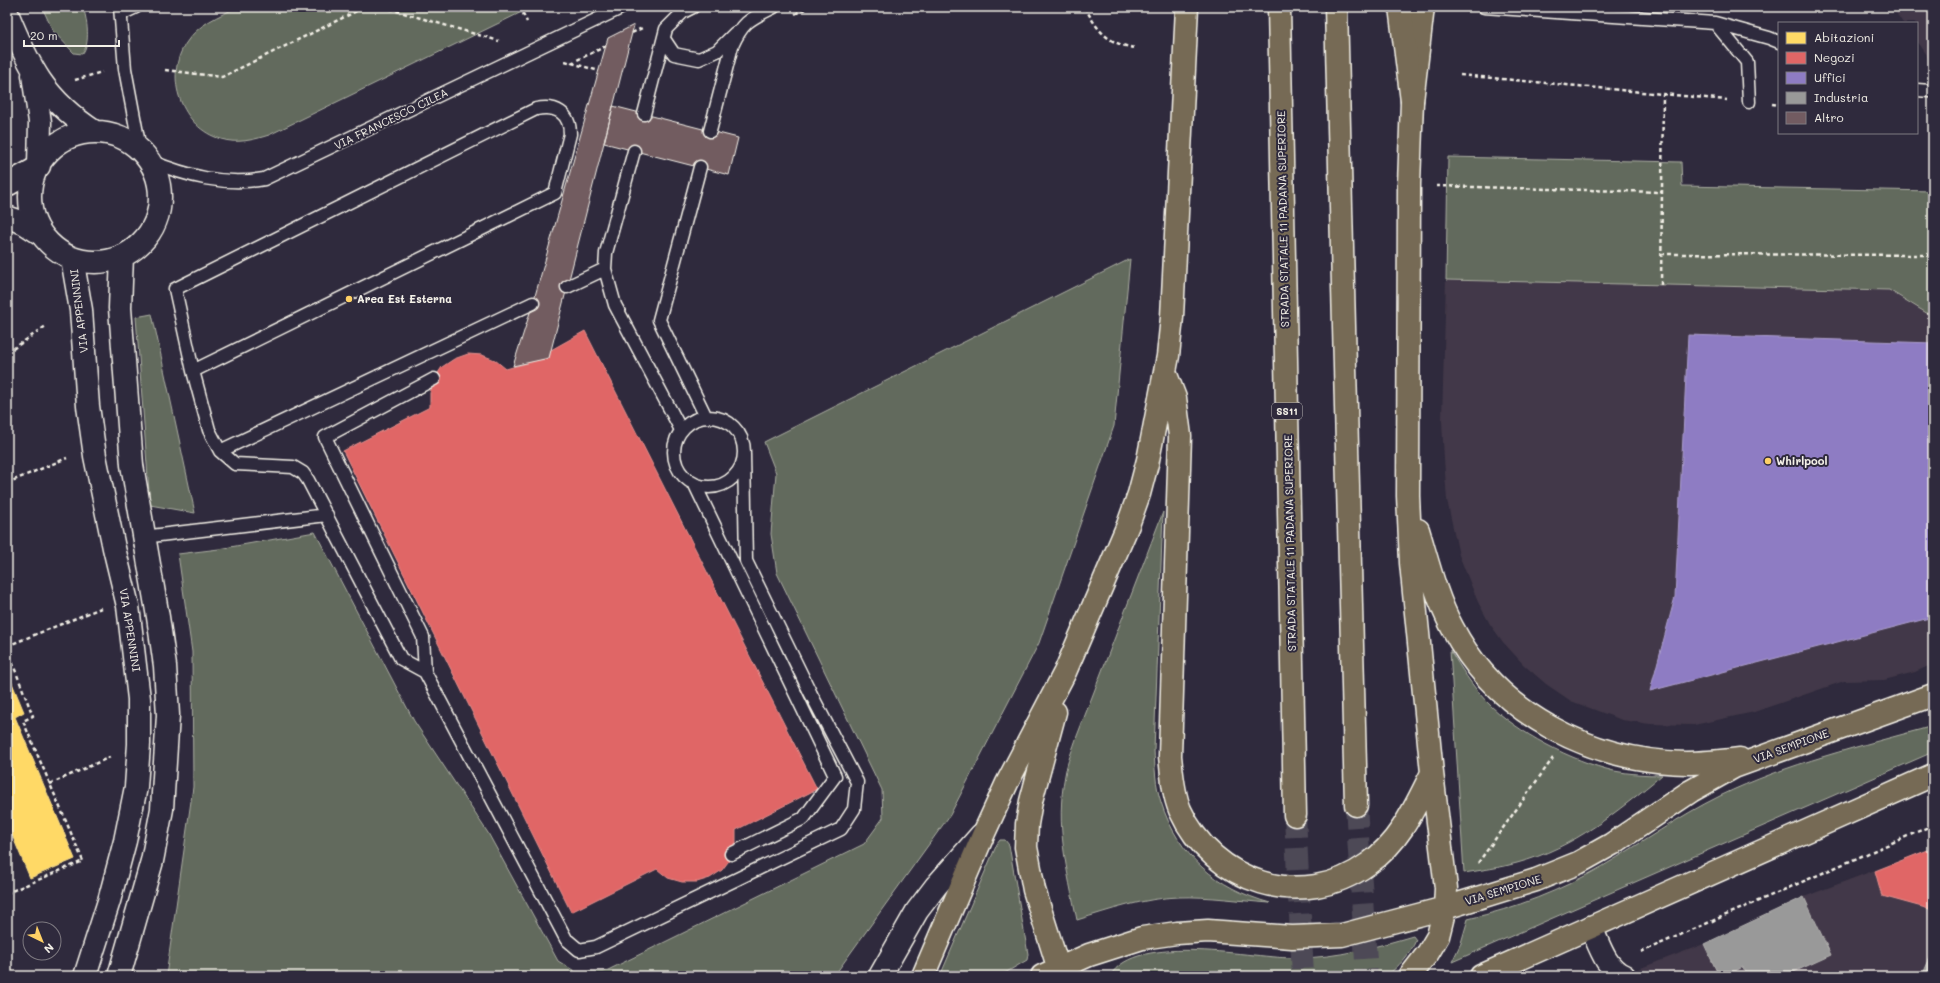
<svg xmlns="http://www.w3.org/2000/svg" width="1940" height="983" viewBox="0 0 1940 983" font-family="Mali,sans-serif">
<rect width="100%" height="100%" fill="#2f2a3d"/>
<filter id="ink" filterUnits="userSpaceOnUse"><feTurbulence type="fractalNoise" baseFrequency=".025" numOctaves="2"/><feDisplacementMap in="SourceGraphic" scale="8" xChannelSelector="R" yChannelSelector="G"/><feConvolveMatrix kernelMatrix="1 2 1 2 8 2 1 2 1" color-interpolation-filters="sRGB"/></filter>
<g filter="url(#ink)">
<path fill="#433948" d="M1892,7H1933V65L1917,42V23H1903Z
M1446,280L1889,290L1933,317V664L1915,672L1884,680L1844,681L1754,712L1694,725L1650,724L1622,720L1571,701L1546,684L1524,665L1503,642L1490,624L1478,602L1459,555L1447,500L1444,459L1442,420Z
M1933,848V976H1620L1704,944L1804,897Z"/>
<path fill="#626a5d" stroke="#abaea2" d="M42,7H83C87,19 91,44 82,54L74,53L53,31Z
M238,7H532L269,135C253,140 237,144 221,139C182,128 163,77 186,43C198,24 219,16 238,7Z
M1448,157L1681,162L1682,186L1933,191V317L1889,290L1446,280Z
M1130,259L1114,426L1039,643L950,815L834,976H166L193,787L192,652L178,554L219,549L315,532L414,721L488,833L558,961L576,972H604L864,844L883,818L882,790L777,573L771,534L776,473L764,442Z
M152,314L195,513L150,505L136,317Z
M1163,512L1154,750C1155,767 1155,785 1161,802C1178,856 1217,888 1270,903C1240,901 1209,896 1179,897C1144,898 1110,910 1077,920C1067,870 1055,826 1065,775C1067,762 1073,749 1077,736Z
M1450,650C1461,668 1472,686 1487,702C1517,733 1572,761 1614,771C1630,774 1646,775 1662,775C1618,811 1574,848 1517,863C1500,868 1481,870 1464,873Z
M1933,726V752L1452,962L1461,943L1468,919C1516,908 1560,891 1603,866C1642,843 1679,816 1720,796C1788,763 1861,746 1933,726Z
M1000,840H1005L1009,845L1028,954L1027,960L1000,976H940L997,844Z
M1413,936L1416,940C1410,955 1398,967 1386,976H1110C1137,931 1253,959 1297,958C1337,958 1375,947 1413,936Z"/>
<path fill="#ffd966" stroke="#fce08d" d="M7,671L24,712L15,717L75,859L30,878L7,823Z"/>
<path fill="#e06666" stroke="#e6908d" d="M585,331L817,789L736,830V844L731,858L722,870L710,878L697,882H682L668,878L657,869L571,912L343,451L430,407V393L434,379L442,367L454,359L468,354L482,355L495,360L506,369L541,359L549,358L551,350Z
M1933,848V910L1882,896L1875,871Z"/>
<path fill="#8e7cc3" stroke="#ad9fce" d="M1688,335L1933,343V617L1650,691L1675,597Z"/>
<path fill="#999" stroke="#b4b3b1" d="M1804,897L1831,955L1785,976H1747L1743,967L1725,976H1719L1704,944Z
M1933,951V976H1922Z"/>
<path fill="#725b61" stroke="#f4f1e8" d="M634,25L549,358L513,366L533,303L608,38Z
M613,106L738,138L729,175L604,143Z"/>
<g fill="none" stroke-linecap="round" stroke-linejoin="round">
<path stroke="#4d4857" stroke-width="22" stroke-dasharray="22 11" stroke-linecap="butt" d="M1356,805L1367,976
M1295,815L1303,976"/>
<defs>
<path id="service" d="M120,7L125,69L140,149
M1484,7L1715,23L1769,38L1779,42
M121,14L136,7
M1715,23L1747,62L1749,102
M664,39L674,54L699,59L717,51L735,33
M1917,90L1930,91
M644,114L666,29L683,12L693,7
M710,131L732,46C743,21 750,19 774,7
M634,151L606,253L605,269L615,305L681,430
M150,161C187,176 224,186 264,179L623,7
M700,167L659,320L706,417
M567,287L605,269
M193,371L555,193L570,134C570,113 556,105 536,109L175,289L193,371L209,430L220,451L235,464L293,467L303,473L308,480L401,659L425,672
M434,379L325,437L423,637L425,672L566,939L579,950L596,947L841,829L854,809L857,782L811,694L746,561L744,454
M674 452a35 35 0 1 1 70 0a35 35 0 1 1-70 0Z
M220,451L533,303
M695,485L835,776L804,818L731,854
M143,537L327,515"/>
<path id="minor" d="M7,185L37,168
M7,217L24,223L41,234
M1591,927C1599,944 1605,968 1624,976"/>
<path id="tertiary" d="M7,13C29,67 44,99 95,132
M33,75L40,122L39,166
M30 197a65 65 0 1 1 130 0a65 65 0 1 1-130 0Z
M72,258L81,310L88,406L95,456L114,548L128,606L139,699V744L136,787L125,841L109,901L85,976
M119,976L152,861L162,809L168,715L165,666L158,617L132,465L120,308L122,256
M880,976L917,911L936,886L981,835"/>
<path id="primary" d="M1165,372L1175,398L1180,436L1170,756C1172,774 1173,793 1180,810C1213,883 1302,912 1368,864C1400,842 1415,807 1432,773
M1418,530C1428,563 1436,597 1452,627C1497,714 1590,761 1686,763C1704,763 1722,761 1740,759
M1055,712L1031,801L1027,824L1026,847L1034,890L1061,976
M923,976L984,833L1007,783L1065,672L1128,525L1139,494L1148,460L1168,356L1172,317L1187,7
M1042,976L1089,955L1142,938L1177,933L1208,931L1292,937L1342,935L1445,908L1536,880L1578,863L1612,844L1691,791L1734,767L1933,695
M1410,976L1428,953L1438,936L1445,908L1446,888L1432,773L1411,563L1408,496L1409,184L1412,101L1423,7
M1481,976L1933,775"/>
<path id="trunk" d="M1279,7L1295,815
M1336,7L1356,805
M1400,7L1412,101"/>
</defs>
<use href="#service" stroke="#f4f1e8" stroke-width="15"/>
<use href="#minor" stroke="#f4f1e8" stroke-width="25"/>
<use href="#tertiary" stroke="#f4f1e8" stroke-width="25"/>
<use href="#primary" stroke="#f4f1e8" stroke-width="25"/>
<use href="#trunk" stroke="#f4f1e8" stroke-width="25"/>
<path stroke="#f4f1e8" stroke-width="2.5" stroke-dasharray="4 3" stroke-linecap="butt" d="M383,7L499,41
M520,7L527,22
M1085,7C1098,32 1108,44 1136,48
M795,14L809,7
M632,33L642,28
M565,61L599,71
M571,63L606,46
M165,70L222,77L365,7
M1460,75L1727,100
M75,80L102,72
M1772,104L1779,105
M1436,186L1661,192
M1661,254L1933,255
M1661,285L1663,94
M7,353L46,326
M7,483L67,458
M7,646L101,608
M7,649L33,716L23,721L83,861L7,893
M50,784L110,757
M1478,863L1553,758
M1641,952L1933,825"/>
<use href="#service" stroke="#2f2a3d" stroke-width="12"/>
<use href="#minor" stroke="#2f2a3d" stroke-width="22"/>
<use href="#tertiary" stroke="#2f2a3d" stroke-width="22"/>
<use href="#primary" stroke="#766a54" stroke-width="22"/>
<use href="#trunk" stroke="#766a54" stroke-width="22"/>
</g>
</g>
<g fill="#ffd166" stroke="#2f2a3d" stroke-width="1.5">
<circle cx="349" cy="299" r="4"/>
<circle cx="1768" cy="461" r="4"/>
</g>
<g text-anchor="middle" stroke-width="4" stroke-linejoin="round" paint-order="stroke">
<rect fill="#2f2a3d" stroke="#b9b5b5" stroke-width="1" x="1272" y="403" width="30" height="16" rx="3"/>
<g font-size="10" font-weight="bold" fill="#f4f1e8">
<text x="1287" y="415">SS11</text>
</g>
<g font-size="11" fill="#f4f1e8" stroke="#2f2a3d">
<text transform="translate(391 119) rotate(-26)" y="4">VIA FRANCESCO CILEA</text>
<text transform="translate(1283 219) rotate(-91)" y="4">STRADA STATALE 11 PADANA SUPERIORE</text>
<text transform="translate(79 311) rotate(-97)" y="4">VIA APPENNINI</text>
<text transform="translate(1290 543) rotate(-91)" y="4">STRADA STATALE 11 PADANA SUPERIORE</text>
<text transform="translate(130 630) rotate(81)" y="4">VIA APPENNINI</text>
<text transform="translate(1791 746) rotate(-20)" y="4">VIA SEMPIONE</text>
<text transform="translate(1503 890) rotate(-17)" y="4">VIA SEMPIONE</text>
</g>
<g font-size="11" font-weight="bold" fill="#f4f1e8" stroke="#2f2a3d" text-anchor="start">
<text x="357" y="303">Area Est Esterna</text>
<text x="1776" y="465">Whirlpool</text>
</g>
</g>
<rect width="1940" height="983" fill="none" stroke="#2f2a3d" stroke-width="24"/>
<rect x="12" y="12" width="1916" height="959" fill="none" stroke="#f4f1e8" stroke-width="1.5" filter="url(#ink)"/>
<rect x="1778" y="22" width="140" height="112" fill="#2f2a3d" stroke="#7e7a81"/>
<rect x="1786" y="32" width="20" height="12" fill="#ffd966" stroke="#7e7a81"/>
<text x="1814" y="42" font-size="12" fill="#f4f1e8">Abitazioni</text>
<rect x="1786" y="52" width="20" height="12" fill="#e06666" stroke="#7e7a81"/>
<text x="1814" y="62" font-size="12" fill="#f4f1e8">Negozi</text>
<rect x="1786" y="72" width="20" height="12" fill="#8e7cc3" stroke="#7e7a81"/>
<text x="1814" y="82" font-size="12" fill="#f4f1e8">Uffici</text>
<rect x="1786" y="92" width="20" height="12" fill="#999999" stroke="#7e7a81"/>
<text x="1814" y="102" font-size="12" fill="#f4f1e8">Industria</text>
<rect x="1786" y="112" width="20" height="12" fill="#725b61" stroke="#7e7a81"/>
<text x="1814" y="122" font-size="12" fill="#f4f1e8">Altro</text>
<g transform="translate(42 941) rotate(137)"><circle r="19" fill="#2f2a3d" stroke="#7e7a81"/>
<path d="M0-3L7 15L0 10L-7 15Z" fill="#ffd166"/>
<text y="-6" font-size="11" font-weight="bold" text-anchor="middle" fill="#f4f1e8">N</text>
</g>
<path d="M24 40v6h95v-6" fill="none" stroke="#f4f1e8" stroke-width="2"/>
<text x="30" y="40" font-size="12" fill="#f4f1e8" stroke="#2f2a3d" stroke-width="3" paint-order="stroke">20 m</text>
</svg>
